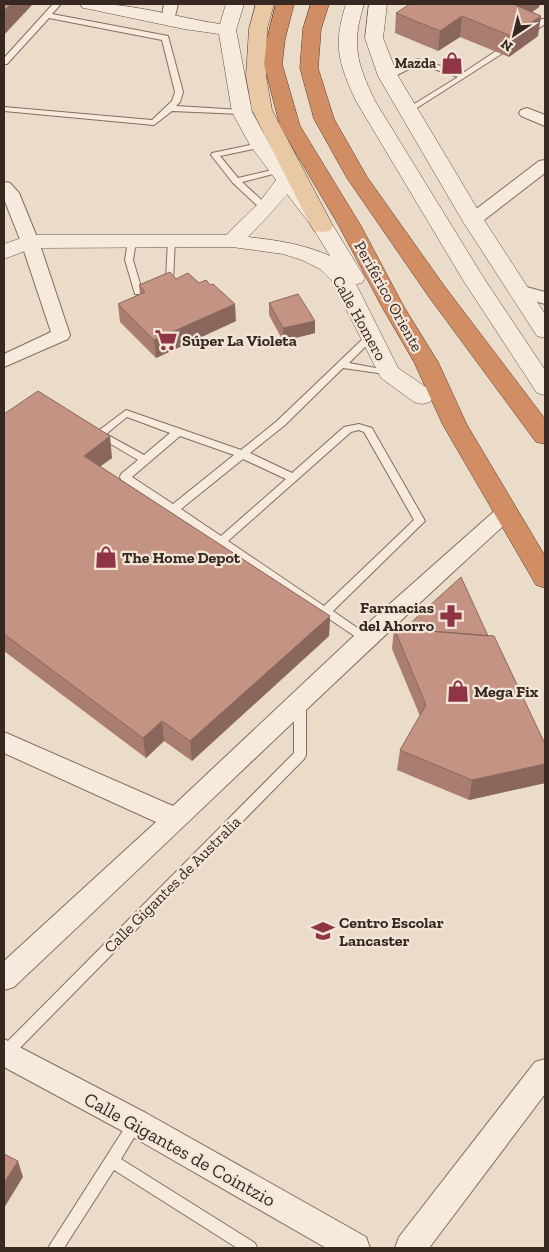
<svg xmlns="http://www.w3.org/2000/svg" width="549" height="1252" viewBox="0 0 549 1252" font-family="'Zilla Slab',serif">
<rect width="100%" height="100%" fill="#ebdbc9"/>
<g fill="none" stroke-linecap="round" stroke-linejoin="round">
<defs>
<path id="lane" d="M53,4H61L52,14L168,36L183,92L180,102L176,106L242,110L246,112L242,114L172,111L154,125L4,111V107L152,120L172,101L175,92L162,40L49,18L7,64H4V58Z
M542,19H545V24L531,34H525V30Z
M496,51L503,53L409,113L405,111L406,109L458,77L419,64L391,78L384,76L418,59L463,73Z
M260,143H263V147L220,156L238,178L281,168V172L242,182L268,206L269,208L265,211L262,210L233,183L211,155L212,153Z
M132,238L136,241L133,260L141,287L166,278L168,241L172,238L175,239L173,281L141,294H135L125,260L128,241Z
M372,332L377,335L349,363L392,371L394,373L392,375L343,368L285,425L250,453L292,473L344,427L359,424L372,428L373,430L425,521L333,611L369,636L371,639L369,642L365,643L121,480L120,477L121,474L138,460L94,434L126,410L241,450L277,421L369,333ZM127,417L170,433L144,455L106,434ZM359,430L364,432L414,520L324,606L228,541L351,432ZM180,436L234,455L173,504L132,477ZM243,459L286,479L221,536L181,509Z
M300,697L304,699L306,702V755L304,759L10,1058L4,1059V1045L294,753V702L296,699Z
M136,1116L141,1118L143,1123L121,1159L255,1243L257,1248H237L114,1170L64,1248H48L131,1118Z"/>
<path id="street" d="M164,4H178L173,24H163L161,21Z
M527,108L545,115V126L521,116L519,113L521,110Z
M545,160V173L479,224L473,225L467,224L464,220L467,216L539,161Z
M4,182L10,183L19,193L39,242L70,335L68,339L4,367V354L51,332L21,242L4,199Z
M519,285L545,292V304L513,295L510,291L513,287Z
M506,504L513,507L517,512L513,517C344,671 180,831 14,987L4,990V961L156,822L4,753V732L173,806L357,633L499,507Z
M4,1039L146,1113L366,1237L370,1248H326L126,1133L4,1067Z
M545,1059V1094L429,1248H395L399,1237L535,1062Z"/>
<path id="secondary" d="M80,4C127,1 174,17 220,24L226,4H244L236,30L252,112L269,143L330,221L365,278L362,283L356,284L398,368L430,390L434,396L430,402L422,404L414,402L381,378L332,281L320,269L302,260L283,254L232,247L33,248L4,259V244L30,235H226L258,204L276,180L250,145L232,112L219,34L184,29L89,9L83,8ZM287,194L313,228L330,256C304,244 276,240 248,237L272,212Z
M346,4H364C351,45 357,63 375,101L485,280L545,370V395L537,393L463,280L356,101C338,62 333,45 346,4Z
M369,4H387L383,38L398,76L484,220L545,314V338L537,336L462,220L378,76L365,38Z"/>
<path id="primary" d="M256,4H274L267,29L266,76L272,110L333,226L330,231L322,232L314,231L311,226L252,110L246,76L249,29Z"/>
<path id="highway" d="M276,4H294L285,39L282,64L300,126L361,226L404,307L438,362L467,425L545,556V588L536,585L443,425L414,362L382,307L339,226L280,126L264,64L267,39Z
M311,4H329L321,29L318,68L334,119L367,177L445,287L545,419V444L536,442L429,297L347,178L314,119L300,68L303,29Z"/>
</defs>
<use href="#lane" stroke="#856d5f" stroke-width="2"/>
<use href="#street" stroke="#856d5f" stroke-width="2"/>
<use href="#secondary" stroke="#674e42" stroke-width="1"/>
<use href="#primary" stroke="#543c33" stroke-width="1"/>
<use href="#highway" stroke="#543c33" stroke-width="1"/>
<use href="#lane" fill="#f6eadc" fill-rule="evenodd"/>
<use href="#street" fill="#f6eadc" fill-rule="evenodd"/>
<use href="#secondary" fill="#f6eadc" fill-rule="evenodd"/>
<use href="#primary" fill="#e9c8a5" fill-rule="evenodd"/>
<use href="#highway" fill="#d18d63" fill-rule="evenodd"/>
</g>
<path fill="#a97e71" d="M539,7L532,12L538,36L509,57L460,37L438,51L395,33L396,13Z
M176,279L236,321L156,358L120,322L118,304L140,294L139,285Z
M269,303L315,321V333L283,341L269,315Z
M4,414L112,458L100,466L330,616L329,636L192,761L164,741L146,758L4,651Z
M394,628L488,636L545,744V783L469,800L397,770L400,750L420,716L392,649Z"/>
<path fill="#8a675c" d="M11,4H33L4,35V11Z
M517,4H540L539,7L512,26L515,5Z
M462,16L460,37L438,51L440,31Z
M541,16L538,36L509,57L511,36Z
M235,304L236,321L156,358L154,340Z
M315,321V333L283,341V328Z
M110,436L112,458L86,477L84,456Z
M330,616L329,636L192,761L190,741Z
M162,721L164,741L146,758L143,738Z
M545,764V783L469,800L472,780Z
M18,1161L23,1177L4,1208V1183Z"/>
<path fill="#c59383" stroke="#8a675c" d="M4,4H11L4,11Z
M410,4H517L515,5L541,16L511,36L462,16L440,31L396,13Z
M170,272L176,279L188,273L199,283L206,280L210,285L213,284L235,304L154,340L118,304L145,292L139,285Z
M298,294L315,321L283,328L269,303Z
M38,391L110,436L84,456L330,616L190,741L162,721L143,738L4,634V414Z
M461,577L488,636L404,629Z
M394,628L494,636L545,744V764L472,780L400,750L426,705Z
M4,1154L18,1161L4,1183Z"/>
<defs>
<symbol id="shop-bare" viewBox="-9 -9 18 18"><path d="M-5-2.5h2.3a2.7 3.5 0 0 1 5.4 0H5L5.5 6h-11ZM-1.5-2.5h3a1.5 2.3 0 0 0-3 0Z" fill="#8f3545" stroke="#f3e6d8" stroke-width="2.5" paint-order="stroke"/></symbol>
<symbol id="supermarket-bare" viewBox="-9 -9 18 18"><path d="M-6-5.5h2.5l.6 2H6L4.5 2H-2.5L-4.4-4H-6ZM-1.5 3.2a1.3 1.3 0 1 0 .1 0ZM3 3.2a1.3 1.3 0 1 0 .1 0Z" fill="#8f3545" stroke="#f3e6d8" stroke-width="2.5" paint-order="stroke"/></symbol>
<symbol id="pharmacy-bare" viewBox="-9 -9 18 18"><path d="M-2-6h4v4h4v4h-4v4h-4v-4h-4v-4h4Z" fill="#8f3545" stroke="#f3e6d8" stroke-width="2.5" paint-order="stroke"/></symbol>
<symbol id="school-bare" viewBox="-9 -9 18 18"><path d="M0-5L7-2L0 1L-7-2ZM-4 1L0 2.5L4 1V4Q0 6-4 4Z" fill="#8f3545" stroke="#f3e6d8" stroke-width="2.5" paint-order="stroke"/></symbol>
</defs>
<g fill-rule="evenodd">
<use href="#shop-bare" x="436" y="47" width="32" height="32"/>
<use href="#supermarket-bare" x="150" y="324" width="32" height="32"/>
<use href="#shop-bare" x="90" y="541" width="32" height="32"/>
<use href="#pharmacy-bare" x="435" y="600" width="32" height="32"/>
<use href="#shop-bare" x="442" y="675" width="32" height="32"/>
<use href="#school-bare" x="307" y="915" width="32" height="32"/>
</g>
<g text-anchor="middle" stroke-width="4.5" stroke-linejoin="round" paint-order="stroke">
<g font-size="14" font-weight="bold" fill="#372821" stroke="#f3e6d8" text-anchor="end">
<text x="436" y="68">Mazda</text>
</g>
<g font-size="16" fill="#372821" stroke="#f3e6d8">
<text transform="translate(389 296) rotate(61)" y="6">Periférico Oriente</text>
<text transform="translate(360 318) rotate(61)" y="6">Calle Homero</text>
<text transform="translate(172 884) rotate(-45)" y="6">Calle Gigantes de Australia</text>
</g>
<g font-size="16" font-weight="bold" fill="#372821" stroke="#f3e6d8" text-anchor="start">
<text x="182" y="346">Súper La Violeta</text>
<text x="122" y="563">The Home Depot</text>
<text x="434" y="613" text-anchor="end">Farmacias<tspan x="434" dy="18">del Ahorro</tspan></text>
<text x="474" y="697">Mega Fix</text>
<text x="339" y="928">Centro Escolar<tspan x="339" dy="18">Lancaster</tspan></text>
</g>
<g font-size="19" fill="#372821" stroke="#f3e6d8">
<text transform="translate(180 1149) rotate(29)" y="7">Calle Gigantes de Cointzio</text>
</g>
</g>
<rect width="549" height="1252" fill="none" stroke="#372821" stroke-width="10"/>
<g transform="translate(514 35) rotate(215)" stroke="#f3e6d8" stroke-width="4" paint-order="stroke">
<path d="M0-4L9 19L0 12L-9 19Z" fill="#372821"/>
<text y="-8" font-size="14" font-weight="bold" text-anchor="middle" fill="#372821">N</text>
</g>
</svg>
